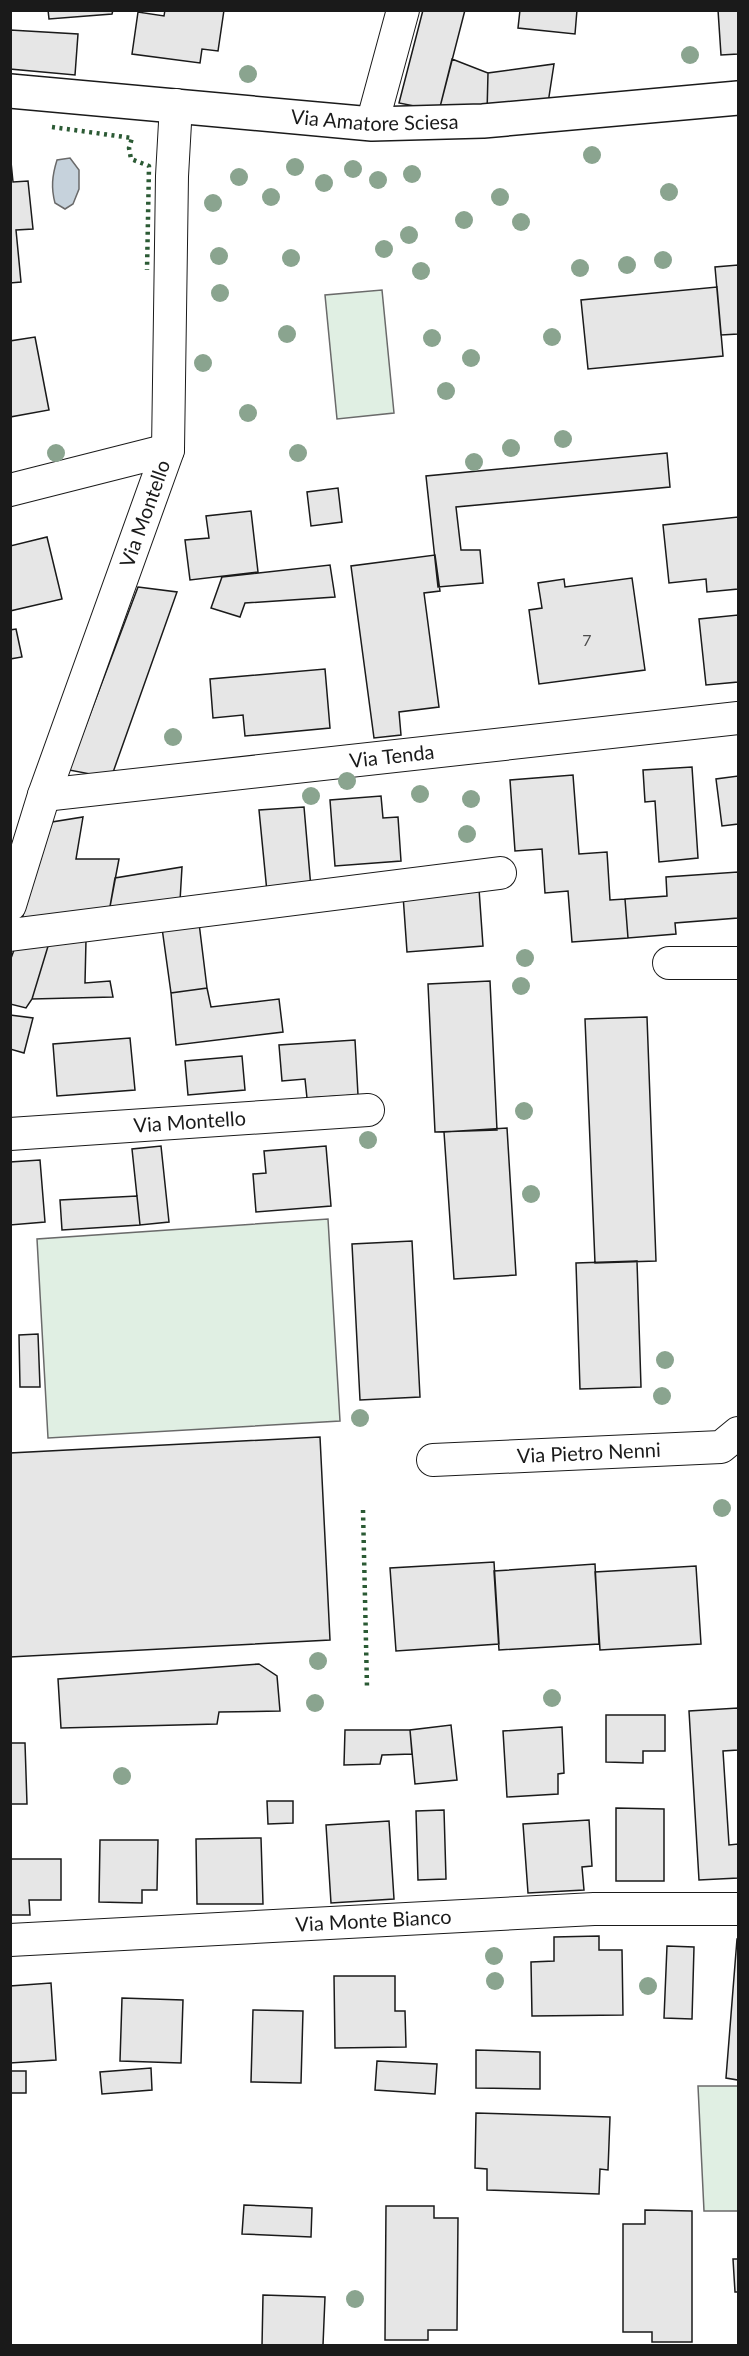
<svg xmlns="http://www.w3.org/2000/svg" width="749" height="2356" viewBox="0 0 749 2356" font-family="Lato,sans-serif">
<rect width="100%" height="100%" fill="#fff"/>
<path fill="#e0efe3" stroke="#6a6a6a" stroke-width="1.5" d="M382,290L394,413L337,419L325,295Z
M328,1219L340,1421L48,1438L37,1239Z
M698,2086H738V2211H704Z"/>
<path fill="#c6d2dc" stroke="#6a6a6a" stroke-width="1.5" d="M70,158L79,170V189L73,204L65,209L55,203C51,188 52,176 57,160Z"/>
<path fill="#e6e6e6" stroke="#1a1a1a" stroke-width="1.5" d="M48,10H113L112,14L49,19Z
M165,10H224L218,51L202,49L200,63L132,54L138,12L164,16Z
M423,10H465L439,111L399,103Z
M520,10H577L575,34L518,28Z
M718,10H738V54L721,55Z
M10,30L78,34L75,75L10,69Z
M452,59L488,73L487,113L439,111Z
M554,64L548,103L487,113L488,73Z
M10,152L13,182L28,181L33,229L16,230L21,282L10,283Z
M738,265V334L721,335L715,267Z
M717,287L723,356L588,369L581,300Z
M35,337L49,410L10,417V341Z
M667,453L670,487L456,507L461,550H480L483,583L438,587L426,476Z
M338,488L342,522L311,526L307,492Z
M251,511L258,572L190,580L185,540L209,538L206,516Z
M738,517V589L707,592L706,579L669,583L663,525Z
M47,537L62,599L10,611V546Z
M435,555L440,591L424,593L439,707L399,712L401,735L374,738L351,566Z
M330,565L335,597L245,603L240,617L211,608L222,577Z
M632,578L645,670L539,684L529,610L542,608L538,583L564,579L565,587Z
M138,587L177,592L111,778L69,770Z
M738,615V682L706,685L699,619Z
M16,629L22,657L10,659V630Z
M325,669L330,728L245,736L243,715L213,718L210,679Z
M692,767L698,858L659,862L655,801L645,802L643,770Z
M573,775L579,854L607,852L610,900L625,899L628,938L572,942L568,891L545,893L542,849L515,851L510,780Z
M738,776V824L722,826L716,779Z
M381,796L383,818L398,817L401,861L335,866L330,800Z
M304,807L311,888L267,892L259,810Z
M83,817L76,859H119L109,912L21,922L52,822Z
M182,867L180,901L109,912L115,878Z
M738,872V918L675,923L676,934L628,938L625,899L667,896L666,877Z
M479,889L483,946L407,952L403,895Z
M199,923L207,988L171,993L162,928Z
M18,939L49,943L32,999L26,1008L10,1004V961Z
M86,940L85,983L110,981L113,997L32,999L49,943Z
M490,981L497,1130L435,1132L428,984Z
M207,988L211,1007L279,999L283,1032L176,1045L171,993Z
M10,1015L33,1018L24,1053L10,1049Z
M647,1017L656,1261L595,1263L585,1019Z
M130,1038L135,1090L57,1096L53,1044Z
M355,1040L358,1095L307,1098L305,1079L282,1081L279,1045Z
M242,1056L245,1090L188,1095L185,1061Z
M507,1128L516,1275L454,1279L444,1132Z
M161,1146L169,1222L140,1225L132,1149Z
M326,1146L331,1206L256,1212L253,1174L266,1173L264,1151Z
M40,1160L45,1222L10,1225V1162Z
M137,1196L140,1225L62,1230L60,1200Z
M412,1241L420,1397L360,1400L352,1244Z
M637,1261L641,1387L580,1389L576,1263Z
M38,1334L40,1387H20L19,1335Z
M320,1437L330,1640L10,1657V1453Z
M494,1562L499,1644L396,1651L390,1568Z
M595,1564L599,1644L499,1650L494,1571Z
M696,1566L701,1644L600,1650L595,1572Z
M259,1664L277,1676L280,1711L219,1712L217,1724L61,1728L58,1679Z
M738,1708V1750L723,1751L729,1845L738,1844V1878L699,1880L689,1711Z
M606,1715H665V1751H643V1763L606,1762Z
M451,1725L457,1780L415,1784L410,1730Z
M562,1727L564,1773L558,1774V1794L507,1797L503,1731Z
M345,1730H410L412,1754L382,1755L380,1764L344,1765Z
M10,1743H25L27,1804H10Z
M267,1801H293V1823L268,1824Z
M616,1808L664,1809V1881H616Z
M444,1810L446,1879L418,1880L416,1811Z
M589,1820L592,1866L582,1867L584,1890L528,1893L523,1824Z
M389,1821L394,1899L331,1903L326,1825Z
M261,1838L263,1904H197L196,1839Z
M100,1840H158L157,1890H142V1903L99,1902Z
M10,1859H61V1900H29L30,1915H10Z
M599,1936V1950H622L623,2015L532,2016L531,1962L554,1961V1937Z
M737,1939H738V2080L726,2078Z
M667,1946L694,1947L692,2019L664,2018Z
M334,1976H395V2011H405L406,2047L335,2048Z
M51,1983L56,2060L10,2063V1986Z
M122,1998L183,2000L181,2063L120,2061Z
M253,2010L303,2011L301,2083L251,2082Z
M476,2050L540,2052V2089L476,2088Z
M377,2061L437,2064L435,2094L375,2090Z
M151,2068L152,2090L102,2094L100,2072Z
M10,2071H26V2093H10Z
M476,2113L610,2117L608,2170L600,2169L599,2194L487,2190V2169L475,2168Z
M244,2205L312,2208L311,2237L242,2234Z
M386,2206H434V2218H458L457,2330H428V2340H385Z
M645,2210L692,2211V2342H652V2332H623V2224H645Z
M733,2259H738V2292H735Z
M263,2295L325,2297L323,2345L262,2346Z"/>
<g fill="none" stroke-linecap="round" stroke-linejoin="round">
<defs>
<g id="minor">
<path d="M372,124L403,10"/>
<path d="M10,490L168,450"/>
<path id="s1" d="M44,795L738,718"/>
<path id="s2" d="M10,905L44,795L168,450L172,176L176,105"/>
<path d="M10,935L500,873"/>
<path d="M669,963H738"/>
<path id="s3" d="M10,1134L368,1110"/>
<path id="s4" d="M433,1460L721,1447L738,1433"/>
<path id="s5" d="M10,1940L594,1909H738"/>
</g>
<g id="tertiary">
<path id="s6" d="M10,91L372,124L483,121L738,98"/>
</g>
</defs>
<use href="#minor" stroke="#1a1a1a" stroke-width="34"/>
<use href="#tertiary" stroke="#1a1a1a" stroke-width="36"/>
<use href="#minor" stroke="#fff" stroke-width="32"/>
<use href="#tertiary" stroke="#fff" stroke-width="33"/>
<path stroke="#2b5a34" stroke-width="4.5" stroke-dasharray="3 4.5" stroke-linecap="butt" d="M52,127L132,138L129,148L131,159L149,166L147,270
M363,1510L367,1687"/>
</g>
<g fill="#8aa48f">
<circle cx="690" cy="55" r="9"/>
<circle cx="248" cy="74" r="9"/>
<circle cx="592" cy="155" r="9"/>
<circle cx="295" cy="167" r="9"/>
<circle cx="353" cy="169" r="9"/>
<circle cx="412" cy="174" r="9"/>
<circle cx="239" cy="177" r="9"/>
<circle cx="378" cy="180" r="9"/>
<circle cx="324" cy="183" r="9"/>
<circle cx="669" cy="192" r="9"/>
<circle cx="271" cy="197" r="9"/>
<circle cx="500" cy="197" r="9"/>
<circle cx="213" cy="203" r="9"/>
<circle cx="464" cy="220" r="9"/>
<circle cx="521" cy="222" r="9"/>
<circle cx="409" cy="235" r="9"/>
<circle cx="384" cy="249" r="9"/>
<circle cx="219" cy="256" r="9"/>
<circle cx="291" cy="258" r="9"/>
<circle cx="663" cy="260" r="9"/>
<circle cx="627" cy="265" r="9"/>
<circle cx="580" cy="268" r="9"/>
<circle cx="421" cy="271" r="9"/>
<circle cx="220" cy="293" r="9"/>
<circle cx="287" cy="334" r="9"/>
<circle cx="552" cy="337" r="9"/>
<circle cx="432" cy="338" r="9"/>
<circle cx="471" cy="358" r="9"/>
<circle cx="203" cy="363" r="9"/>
<circle cx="446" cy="391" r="9"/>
<circle cx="248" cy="413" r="9"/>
<circle cx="563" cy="439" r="9"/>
<circle cx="511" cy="448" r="9"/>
<circle cx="56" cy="453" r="9"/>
<circle cx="298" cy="453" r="9"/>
<circle cx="474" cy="462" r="9"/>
<circle cx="173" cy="737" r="9"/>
<circle cx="347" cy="781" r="9"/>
<circle cx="420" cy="794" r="9"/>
<circle cx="311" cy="796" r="9"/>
<circle cx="471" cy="799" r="9"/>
<circle cx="467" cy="834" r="9"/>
<circle cx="525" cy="958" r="9"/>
<circle cx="521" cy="986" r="9"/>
<circle cx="524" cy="1111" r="9"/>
<circle cx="368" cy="1140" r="9"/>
<circle cx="531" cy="1194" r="9"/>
<circle cx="665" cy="1360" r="9"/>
<circle cx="662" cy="1396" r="9"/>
<circle cx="360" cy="1418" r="9"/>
<circle cx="722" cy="1508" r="9"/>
<circle cx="318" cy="1661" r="9"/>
<circle cx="552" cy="1698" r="9"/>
<circle cx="315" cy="1703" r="9"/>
<circle cx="122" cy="1776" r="9"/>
<circle cx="494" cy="1956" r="9"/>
<circle cx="495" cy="1981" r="9"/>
<circle cx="648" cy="1986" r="9"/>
<circle cx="355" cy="2299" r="9"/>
</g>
<g text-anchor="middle" stroke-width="4.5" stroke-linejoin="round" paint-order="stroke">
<g font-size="16" fill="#4d4d4d">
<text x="587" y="646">7</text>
</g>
<g font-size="20" fill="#1a1a1a" stroke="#fff">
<text dy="7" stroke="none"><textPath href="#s6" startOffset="366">Via Amatore Sciesa</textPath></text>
<text dy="7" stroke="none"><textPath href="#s2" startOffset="414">Via Montello</textPath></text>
<text dy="7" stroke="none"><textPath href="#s1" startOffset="350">Via Tenda</textPath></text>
<text dy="7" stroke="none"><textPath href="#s3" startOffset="180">Via Montello</textPath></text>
<text dy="7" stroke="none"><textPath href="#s4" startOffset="156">Via Pietro Nenni</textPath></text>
<text dy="7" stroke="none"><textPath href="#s5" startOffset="364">Via Monte Bianco</textPath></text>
</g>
</g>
<rect width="749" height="2356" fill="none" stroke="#1a1a1a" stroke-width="24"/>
</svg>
